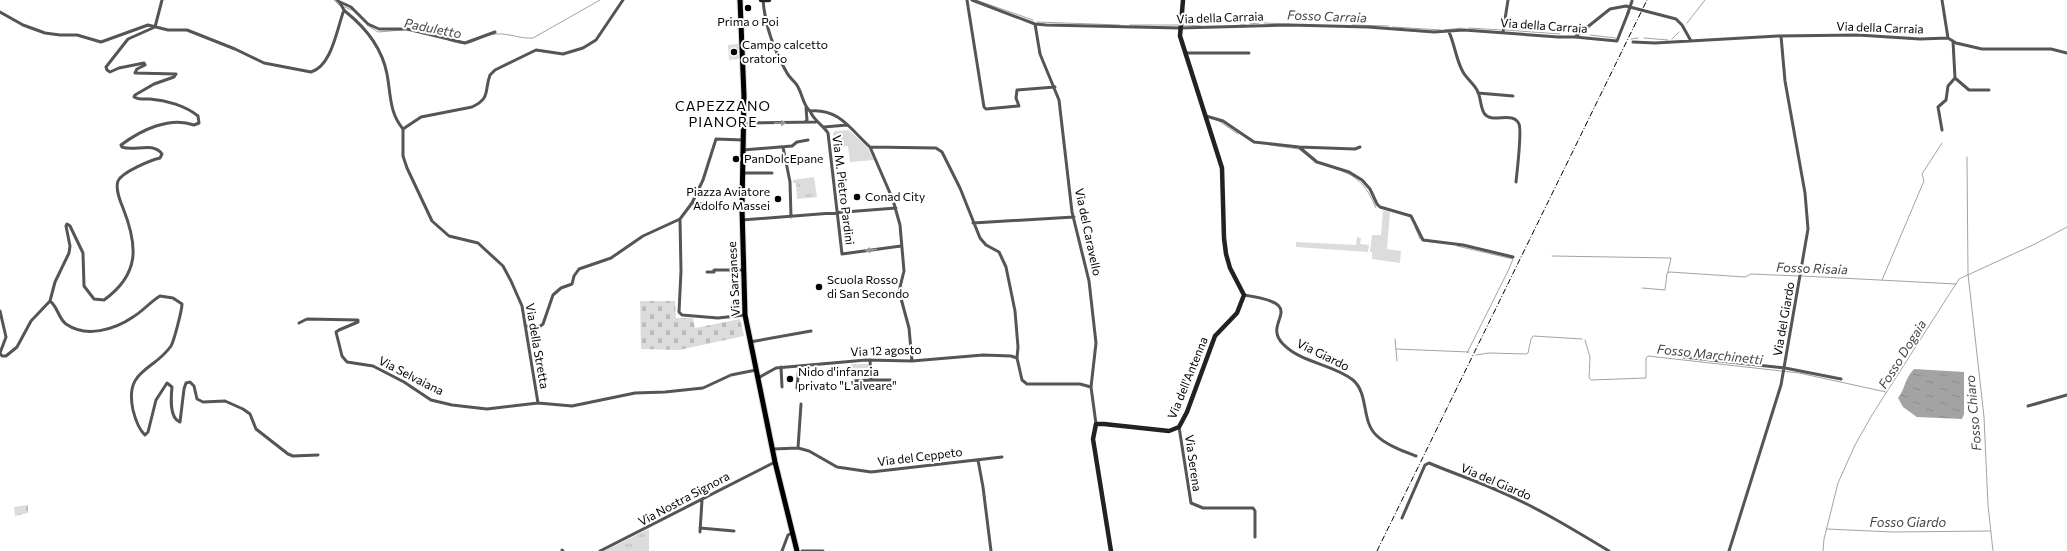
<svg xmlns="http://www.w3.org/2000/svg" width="2067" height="551" viewBox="0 0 2067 551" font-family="Commissioner,sans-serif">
<defs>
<pattern id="grass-tufts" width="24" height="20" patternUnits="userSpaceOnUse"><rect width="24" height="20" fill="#dcdcdc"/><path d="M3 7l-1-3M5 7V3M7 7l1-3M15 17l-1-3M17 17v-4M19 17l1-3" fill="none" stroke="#bbb"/></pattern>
<pattern id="cemetery-stones" width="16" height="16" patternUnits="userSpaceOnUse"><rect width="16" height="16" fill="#dcdcdc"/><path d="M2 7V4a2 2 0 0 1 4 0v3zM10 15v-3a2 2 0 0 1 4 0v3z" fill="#bbb"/></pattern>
<pattern id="water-ripples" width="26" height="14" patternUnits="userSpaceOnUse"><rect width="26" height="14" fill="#a3a3a3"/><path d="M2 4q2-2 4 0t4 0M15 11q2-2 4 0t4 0" fill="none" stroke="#8b8b8b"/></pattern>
</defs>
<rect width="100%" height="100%" fill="#fff"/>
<path fill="url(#grass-tufts)" d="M814,177L817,197L797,199L796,183H793V180Z
M649,529V551H604L647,530Z"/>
<path fill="url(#cemetery-stones)" d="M640,301H675L676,318H693L695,328L740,319L744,336L679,350L641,349Z
M28,505V513L15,516L14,507Z"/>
<path fill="#dcdcdc" d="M738,44L739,59L729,60L728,45Z
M849,130L868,148L874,160L850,162L848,146L835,148L833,133L835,131Z
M1383,210L1390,212L1387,249L1401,251L1400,263L1372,259V252H1370L1372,235H1381Z
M1357,237L1361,238L1360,244L1369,245L1368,252L1296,247V242L1356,245Z
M851,364H868V376H854L852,380Z"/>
<path fill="url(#water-ripples)" d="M1914,369L1964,372V414L1962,419L1917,417L1903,407L1898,398C1905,389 1905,378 1914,369Z"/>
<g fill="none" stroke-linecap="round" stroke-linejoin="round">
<path stroke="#a3a3a3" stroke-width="1" d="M334,0L339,5
M976,0L1033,20
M342,6L352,10
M1037,22L1120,25
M1264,23L1289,24
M1687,23L1705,0
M1250,24L1259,23
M367,25L378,32L402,30
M1130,25H1179
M1182,25L1201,26
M1240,25H1245
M1352,25L1389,26
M1393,27L1441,30
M1469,28L1501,30
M1444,30L1462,28
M1505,30L1560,34
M1590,35L1616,38
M1644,38L1668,40
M1631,39L1638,38
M1672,39L1679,32
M448,40C474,50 474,36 496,34C509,33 520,39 533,38L600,0
M1219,121L1238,134
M1270,145L1299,149L1316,163
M1967,157L1968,274L1984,417L1988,505L1993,551
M1342,171C1362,179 1368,190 1376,208
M1415,227L1420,239
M1457,246L1513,259L1509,269L1467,353
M1552,256L1671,258L1668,272
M1802,276L1956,284
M1882,280L1924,181L1922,174L1942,143
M1642,288L1665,290L1667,273L1670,272L1745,277L1751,274L1799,276
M1395,339L1397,361
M1585,340L1590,357L1589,378L1591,380L1646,378V358L1648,356L1799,373L1886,392
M1396,349L1469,352
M1476,355L1489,353L1526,354L1528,353L1531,339L1533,336L1582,339
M1827,529L1893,532L1990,531
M1823,551L1824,539L1838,483L1855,445L1872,415L1959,279L2035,244L2067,227"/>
<defs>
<path id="primary" d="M740,0L744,96L742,208L745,315L775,462L797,551"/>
</defs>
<use href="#primary" stroke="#dbdbdb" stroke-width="7"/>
<path stroke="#555" stroke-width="3" d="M337,0C342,3 341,8 346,12C366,28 382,48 387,74C391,95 389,112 403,129
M763,0C765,25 775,52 787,73C790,79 796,82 798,87C803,96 803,105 810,111C839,108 851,130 870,147L936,148L942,152L960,188L980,238L986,245L999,252L1006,267L1015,311L1018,347L1017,358L1022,380L1027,384H1080L1091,387
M967,0L984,107L986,109L1019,106L1016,98L1017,90L1055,87
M972,0L1035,24L1046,25L1180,28L1290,25L1368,27L1434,32L1464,30L1558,37H1575L1617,41L1628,13
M1942,0L1948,38
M340,2L351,7L368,24L379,29H407L465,43L495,32
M0,12L23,25L45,33L60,35H77L101,42L148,25L168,30H187L235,49L264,63L311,72C332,66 337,28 344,10
M1035,24L1040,54L1059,100L1072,212L1089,281L1096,343L1091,387L1096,424
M155,27L162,0
M1449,32C1455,45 1456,60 1463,72C1467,79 1473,83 1477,90C1481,97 1480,106 1484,113C1491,125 1513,110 1519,124C1522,131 1517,172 1516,182
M1503,32L1508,0
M1575,37L1610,9L1626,6L1676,19L1682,25L1691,41
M1953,41L1955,78L1969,90H1989
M1633,42L1655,43L1778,36L1858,35L1920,39L1948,38L1956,43L1982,49H2051L2067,53
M1185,53H1249
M1478,93L1513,96
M810,111C814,121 822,124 828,133L842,254L901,246
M1206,116L1223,121L1254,142L1299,147L1317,162L1349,172L1362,180L1370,189L1377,204L1380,207L1411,216L1423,240L1463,245L1513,257
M805,122L807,120L806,108
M744,123L816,122
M824,127L847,125
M403,129V156L407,168L432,221L449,236L478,243L503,266L511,281L522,306L538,403
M403,129L421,117L472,107C491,98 484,91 490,75L495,70L536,50L563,54L583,48L596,40L623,0
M1942,130L1938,107L1946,100L1948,86L1955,78
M743,140L716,139L703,180L692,203L680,219L681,271L679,312L682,315L718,318L745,315
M783,147L790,182L791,217
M870,147L893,200L900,225L904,271L899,291L909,328L912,361
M1299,147L1355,149L1360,147
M743,150L792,146L797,142L808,140
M743,173H772
M692,203L742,208
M742,220L896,208
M973,223L1074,217
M707,272H714V270H743
M1244,295C1313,305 1260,321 1283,344C1301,363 1333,364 1353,380C1369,394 1361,420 1376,435C1386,445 1403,451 1416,456
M50,301L55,282L69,253L70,246L66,226L67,224L70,226L83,253L84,286L94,299L104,300C140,274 138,246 123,208C120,201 115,189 118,181C122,172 151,160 160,158L162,154C153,141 134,152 122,147L121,145C141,130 170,116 194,125L199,123L198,116C186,106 166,100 150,99C144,99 139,100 134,97L135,95L154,84L174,77L176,74L135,73L137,69L145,65L144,63L119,68L110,72L107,70L106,67L128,39L155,27
M50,301C58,307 58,318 66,324C86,338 114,330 133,317C143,311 150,302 160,296L173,298L182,304C182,310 174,341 171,346C154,371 124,369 133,410C135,418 138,429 145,435L148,432L156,400L167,383L172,387C171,397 169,418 180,422L184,389L186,383L190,382L194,386L197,399L203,402L225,401L243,409L250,414L256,429L288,454L293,456L318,455
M0,311L6,337L0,353L2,356H6L17,347L31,321L50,301
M299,323L307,319L358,320V322L339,330L336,332L342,356L347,362L373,366L404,382L431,400L452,405L487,409L538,403L572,406L635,393L665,392L703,388L731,375L756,370
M525,326L539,327L543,324L553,295L561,288L572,284L574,276L579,269L611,258L643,236L680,219
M750,342L811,331
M1684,357L1785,368L1841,379
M781,367L782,387
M758,378L776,368L866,360L912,361L983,355L1011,356L1017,358
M871,380H891
M852,381L871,380L870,360
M797,388L799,366
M2028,406L2067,395
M1179,427L1191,503L1203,508H1253L1255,511V537
M798,448L801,404
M773,449L798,448L809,451L837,467L871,472L1002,457
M978,460L983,487L991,551
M1402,518L1425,465L1429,463C1450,472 1471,479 1492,488C1533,505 1571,528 1609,551
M700,528L734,531
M700,532L702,500
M562,550L563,551
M600,551L775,462
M782,551L788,535L792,533
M802,551H823
M1729,551L1781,385L1808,229L1805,193L1785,81L1781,36"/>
<path stroke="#222" stroke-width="4.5" d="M761,0H769
M1111,551L1093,439L1096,424H1104L1169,431L1179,427L1187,412L1215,336L1237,313L1244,295L1230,268L1226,254L1224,238L1222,168L1180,36L1183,0"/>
<use href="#primary" stroke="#000" stroke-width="5"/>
<path stroke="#000" stroke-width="1" stroke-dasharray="6 2 1 2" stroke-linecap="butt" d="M1377,551L1647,0"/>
<path stroke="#555" stroke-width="3" d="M1628,13L1632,1"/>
</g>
<defs><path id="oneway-solid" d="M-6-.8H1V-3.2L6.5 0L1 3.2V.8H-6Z"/></defs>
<g fill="#999">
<use href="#oneway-solid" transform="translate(780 123)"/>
<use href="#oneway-solid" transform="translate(871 250) rotate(173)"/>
</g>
<g fill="#000" stroke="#fff" stroke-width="1.5">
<circle cx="748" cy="8" r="4"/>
<circle cx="734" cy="52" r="4"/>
<circle cx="736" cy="159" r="4"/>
<circle cx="857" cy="197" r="4"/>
<circle cx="778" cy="199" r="4"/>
<circle cx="819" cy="287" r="4"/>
<circle cx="790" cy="379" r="4"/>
</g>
<g text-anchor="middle" stroke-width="4" stroke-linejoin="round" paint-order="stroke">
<g font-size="12" fill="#000" stroke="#fff">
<text transform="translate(1220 18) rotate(-2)" y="4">Via della Carraia</text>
<text transform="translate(1544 26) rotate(4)" y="4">Via della Carraia</text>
<text transform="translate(1880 28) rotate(2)" y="4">Via della Carraia</text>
<text transform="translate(843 190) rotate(83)" y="4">Via M. Pietro Pardini</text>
<text transform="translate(1088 232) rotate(78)" y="4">Via del Caravello</text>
<text transform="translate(734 279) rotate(-93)" y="4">Via Sarzanese</text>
<text transform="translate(1784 319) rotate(-80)" y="4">Via del Giardo</text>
<text transform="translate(537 346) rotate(80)" y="4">Via della Stretta</text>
<text transform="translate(886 351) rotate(-2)" y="4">Via 12 agosto</text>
<text transform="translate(1323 355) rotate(26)" y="4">Via Giardo</text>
<text transform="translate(411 376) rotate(27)" y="4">Via Selvaiana</text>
<text transform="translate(1188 378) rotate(-68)" y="4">Via dell'Antenna</text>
<text transform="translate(920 457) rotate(-7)" y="4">Via del Ceppeto</text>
<text transform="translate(1193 463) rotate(82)" y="4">Via Serena</text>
<text transform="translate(1496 482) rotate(23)" y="4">Via del Giardo</text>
<text transform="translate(684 499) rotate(-28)" y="4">Via Nostra Signora</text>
</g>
<g font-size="12" fill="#000" stroke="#fff" text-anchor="start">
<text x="748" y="26" text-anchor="middle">Prima o Poi</text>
<text x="742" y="49">Campo calcetto<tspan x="742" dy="14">oratorio</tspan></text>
<text x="744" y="163">PanDolcEpane</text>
<text x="770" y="196" text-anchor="end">Piazza Aviatore<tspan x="770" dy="14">Adolfo Massei</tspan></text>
<text x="865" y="201">Conad City</text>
<text x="827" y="284">Scuola Rosso<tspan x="827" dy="14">di San Secondo</tspan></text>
<text x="798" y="376">Nido d'infanzia<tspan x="798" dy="14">privato "L'alveare"</tspan></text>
</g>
<g font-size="13" font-style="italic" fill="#444" stroke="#fff">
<text transform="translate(1327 16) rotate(2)" y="5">Fosso Carraia</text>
<text transform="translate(433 28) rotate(11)" y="5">Paduletto</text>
<text transform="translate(1812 268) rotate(2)" y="5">Fosso Risaia</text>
<text transform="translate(1710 354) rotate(6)" y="5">Fosso Marchinetti</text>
<text transform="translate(1902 354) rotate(-58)" y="5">Fosso Dogaia</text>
<text transform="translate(1973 413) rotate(-95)" y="5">Fosso Chiaro</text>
<text x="1908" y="527">Fosso Giardo</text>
</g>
<g font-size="14" letter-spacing="1" fill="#000" stroke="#fff">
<text x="723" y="111">CAPEZZANO<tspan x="723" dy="16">PIANORE</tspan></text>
</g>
</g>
</svg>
